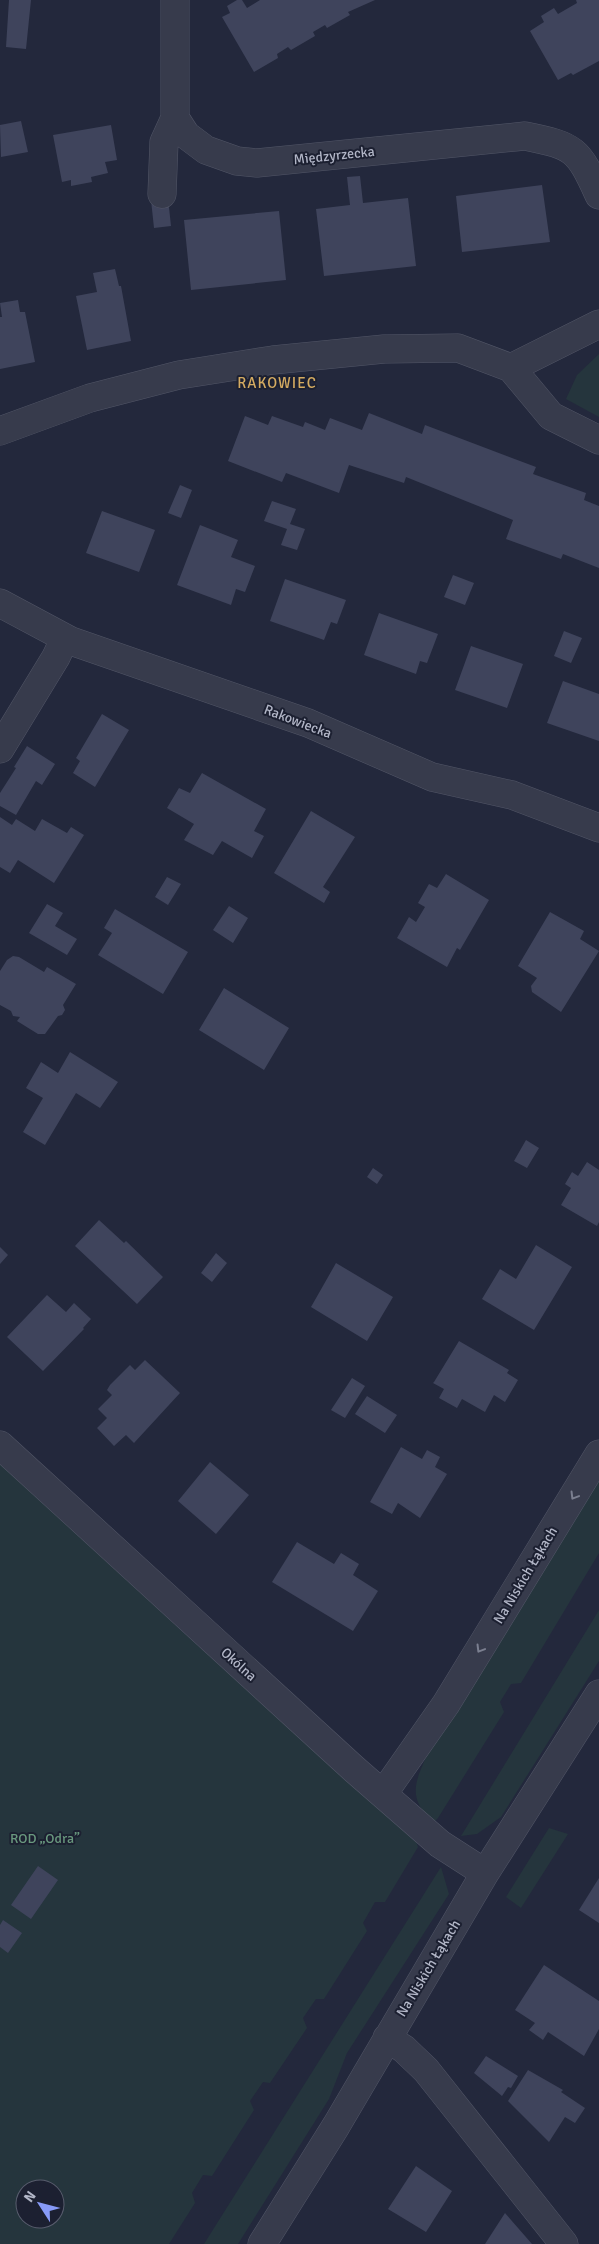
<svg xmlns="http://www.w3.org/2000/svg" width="599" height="2244" viewBox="0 0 599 2244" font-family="Signika,sans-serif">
<rect width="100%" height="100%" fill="#23283c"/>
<path fill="#25353d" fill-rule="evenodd" d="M599,354V417L566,399L577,375Z
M0,1463L183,1632L416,1841L418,1847L385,1902H375L363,1923L367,1931L324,1999H316L303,2018L307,2028L270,2083L263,2082L250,2101L254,2110L212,2176L203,2175L192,2193L195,2203L169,2244H0ZM25,2189H55V2219H25Z
M599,1479V1553L521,1683L511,1684L500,1702L504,1712L438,1818L433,1823C408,1798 414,1784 427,1755L554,1554Z
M599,1610V1661L501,1817L477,1834L461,1836Z
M549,1828L568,1834L521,1908L506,1897Z
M441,1867L449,1894L347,2053L329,2099L238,2244H204Z"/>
<path fill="#3f445c" d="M9,0H31L26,49L6,47Z
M237,0H242L247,8L260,0H375L348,12L350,15L327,28L325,25L313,32L315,36L291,50L288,47L277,54L278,58L254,72L222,17L230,13L227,6Z
M576,0H599V61L573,75L571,73L558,80L530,31L544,22L541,16L554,8L558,14L577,3Z
M21,121L28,152L1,157L0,125Z
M111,125L117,160L105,162L108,173L91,177L92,182L71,186V180L62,182L53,135Z
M360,176L363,203L408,198L416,266L324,276L316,209L350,205L347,177Z
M542,185L550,242L462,252L456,196Z
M168,198L171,226L154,228L151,200Z
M279,211L286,280L191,290L184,220Z
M115,269L119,286H121L131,341L87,350L76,296L97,292L93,273Z
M18,300L20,312H25L35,362L0,369V317H2L0,303Z
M369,413L422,434L425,425L536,467L533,474L586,493L584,500L599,506V568L563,554L561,559L506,539L513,520L406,477L404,483L349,465L339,493L286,473L282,482L228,461L245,416L268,425L272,416L303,427L305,422L325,430L330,418L362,430Z
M180,485L192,490L181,518L168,513Z
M272,501L296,509L290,524L305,529L297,550L281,545L287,529L264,521Z
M102,511L155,530L139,572L86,553Z
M200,525L238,540L231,557L255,566L245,592L236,589L231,605L177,585Z
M453,575L474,583L465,605L444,597Z
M285,579L346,600L337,624L331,622L324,640L270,621Z
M379,613L438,634L427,663L420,661L416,674L364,655Z
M564,631L582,638L571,663L554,656Z
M471,646L523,664L507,708L455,690Z
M563,681L599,694V741L547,723Z
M102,714L129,730L95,787L73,773L80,761L76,758Z
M27,746L55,764L42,785L36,781L16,815L0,806V793L16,768L14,767Z
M202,773L266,809L254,831L264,836L252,858L222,841L213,855L184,840L194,824L167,808L179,788L190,793Z
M311,811L355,837L323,887L330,892L324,903L274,873Z
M0,817L12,825L16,819L35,831L42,819L67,833L71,827L84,835L54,883L18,860L10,873L0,867Z
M446,874L489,900L460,950L457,948L447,967L397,938L409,917L416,922L425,907L418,903L429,884L437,888Z
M167,877L181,884L168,905L155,897Z
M47,904L63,913L55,926L77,939L67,955L29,933Z
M229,906L248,918L233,943L213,930Z
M115,909L188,952L163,994L98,955L112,933L104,928Z
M550,912L584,931L580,939L599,951L561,1012L532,992L531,986L537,978L518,966Z
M13,956L19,957L44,972L47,967L76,984L63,1005L65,1010L62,1015L58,1016L45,1034H38L17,1021L20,1017L13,1016L11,1011L0,1005V971L7,960Z
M224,988L289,1028L264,1070L199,1030Z
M70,1052L118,1082L100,1108L76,1093L45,1145L23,1132L43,1098L26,1088L41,1062L58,1073Z
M526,1140L539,1148L527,1168L514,1161Z
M587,1162L599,1170V1222L597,1226L561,1205L571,1188L565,1184L572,1172L578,1176Z
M373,1168L383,1175L377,1184L367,1177Z
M99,1220L124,1243L126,1241L163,1277L137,1304L75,1246Z
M536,1245L572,1267L534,1330L482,1299L500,1269L516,1279Z
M0,1247L8,1255L0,1264Z
M216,1253L227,1263L212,1282L201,1273Z
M336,1263L393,1297L367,1341L311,1307Z
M47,1295L66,1312L74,1303L91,1319L83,1328L84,1329L43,1371L7,1337Z
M459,1341L509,1370L507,1373L518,1380L505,1402L494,1395L485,1412L462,1399L457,1408L439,1398L444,1389L433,1383L434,1382Z
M145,1360L180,1393L134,1443L126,1435L114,1446L97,1428L107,1418L98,1409L112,1395L107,1390L110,1385L130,1365L135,1370Z
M352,1378L365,1386L345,1418L331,1410Z
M367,1396L397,1415L385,1433L355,1414Z
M401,1447L422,1459L427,1450L440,1457L435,1467L447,1474L420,1518L398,1503L392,1514L370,1502Z
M210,1462L249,1495L216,1534L178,1501Z
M297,1542L334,1564L341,1553L359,1564L353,1575L378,1591L353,1631L272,1582Z
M38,1866L58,1880L31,1919L11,1905Z
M599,1878V1923L579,1910Z
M3,1920L22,1933L8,1953L0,1947V1925Z
M544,1965L599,2001V2029L584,2056L548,2032L543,2040L529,2030L535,2023L515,2010Z
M486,2056L518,2076L511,2088L508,2087L502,2096L474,2073Z
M528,2070L563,2090L561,2092L585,2108L575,2123L565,2117L549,2142L508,2101Z
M416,2166L452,2191L426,2232L388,2209Z
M505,2213L532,2244H485Z"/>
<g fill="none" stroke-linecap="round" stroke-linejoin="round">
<defs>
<path id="minor" d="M175,0V118L186,135L206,150L237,161L257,163L525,136C575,146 578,149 599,195
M162,194L164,142L175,118
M511,368L599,324
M0,431L90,398L179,375L273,360L384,349L458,348L511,368L551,416L599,440
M0,603L71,641L308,723L432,777L512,795L599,828
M0,749L56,657L65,638
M0,1445L354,1769L440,1844L485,1873
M383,1794L446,1704L599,1454
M387,2038L404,2049L426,2070L564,2244
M262,2244L336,2126L485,1873L599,1694"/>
</defs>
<use href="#minor" stroke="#525667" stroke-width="29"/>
<use href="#minor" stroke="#373b4c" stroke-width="28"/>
</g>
<defs><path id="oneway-chevron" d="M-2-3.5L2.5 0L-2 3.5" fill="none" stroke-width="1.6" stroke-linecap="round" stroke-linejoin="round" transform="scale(1.25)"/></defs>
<g stroke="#7b7f90">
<use href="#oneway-chevron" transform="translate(574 1496) rotate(121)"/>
<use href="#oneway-chevron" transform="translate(480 1649) rotate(121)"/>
</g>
<g text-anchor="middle" stroke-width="4" stroke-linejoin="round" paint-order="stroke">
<g font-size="14" fill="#b2b6c7" stroke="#1c2031">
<text transform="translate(334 155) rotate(-6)" y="5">Międzyrzecka</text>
<text transform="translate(298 721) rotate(21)" y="5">Rakowiecka</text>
<text transform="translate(525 1575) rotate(-59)" y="5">Na Niskich Łąkach</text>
<text transform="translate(239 1664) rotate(42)" y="5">Okólna</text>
<text transform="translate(428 1968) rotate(-59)" y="5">Na Niskich Łąkach</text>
</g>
<g font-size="14" fill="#69987e" stroke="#1c2031">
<text x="45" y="1843">ROD „Odra”</text>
</g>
<g font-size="15" letter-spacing="1" fill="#d4ab61" stroke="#1c2031">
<text x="277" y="388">RAKOWIEC</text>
</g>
</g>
<g transform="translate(40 2204) rotate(306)"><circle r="24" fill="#1c2031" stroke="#585c6d"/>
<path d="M0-4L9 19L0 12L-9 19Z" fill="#879af7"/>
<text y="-8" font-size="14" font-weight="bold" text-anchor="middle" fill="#b2b6c7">N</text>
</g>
</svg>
